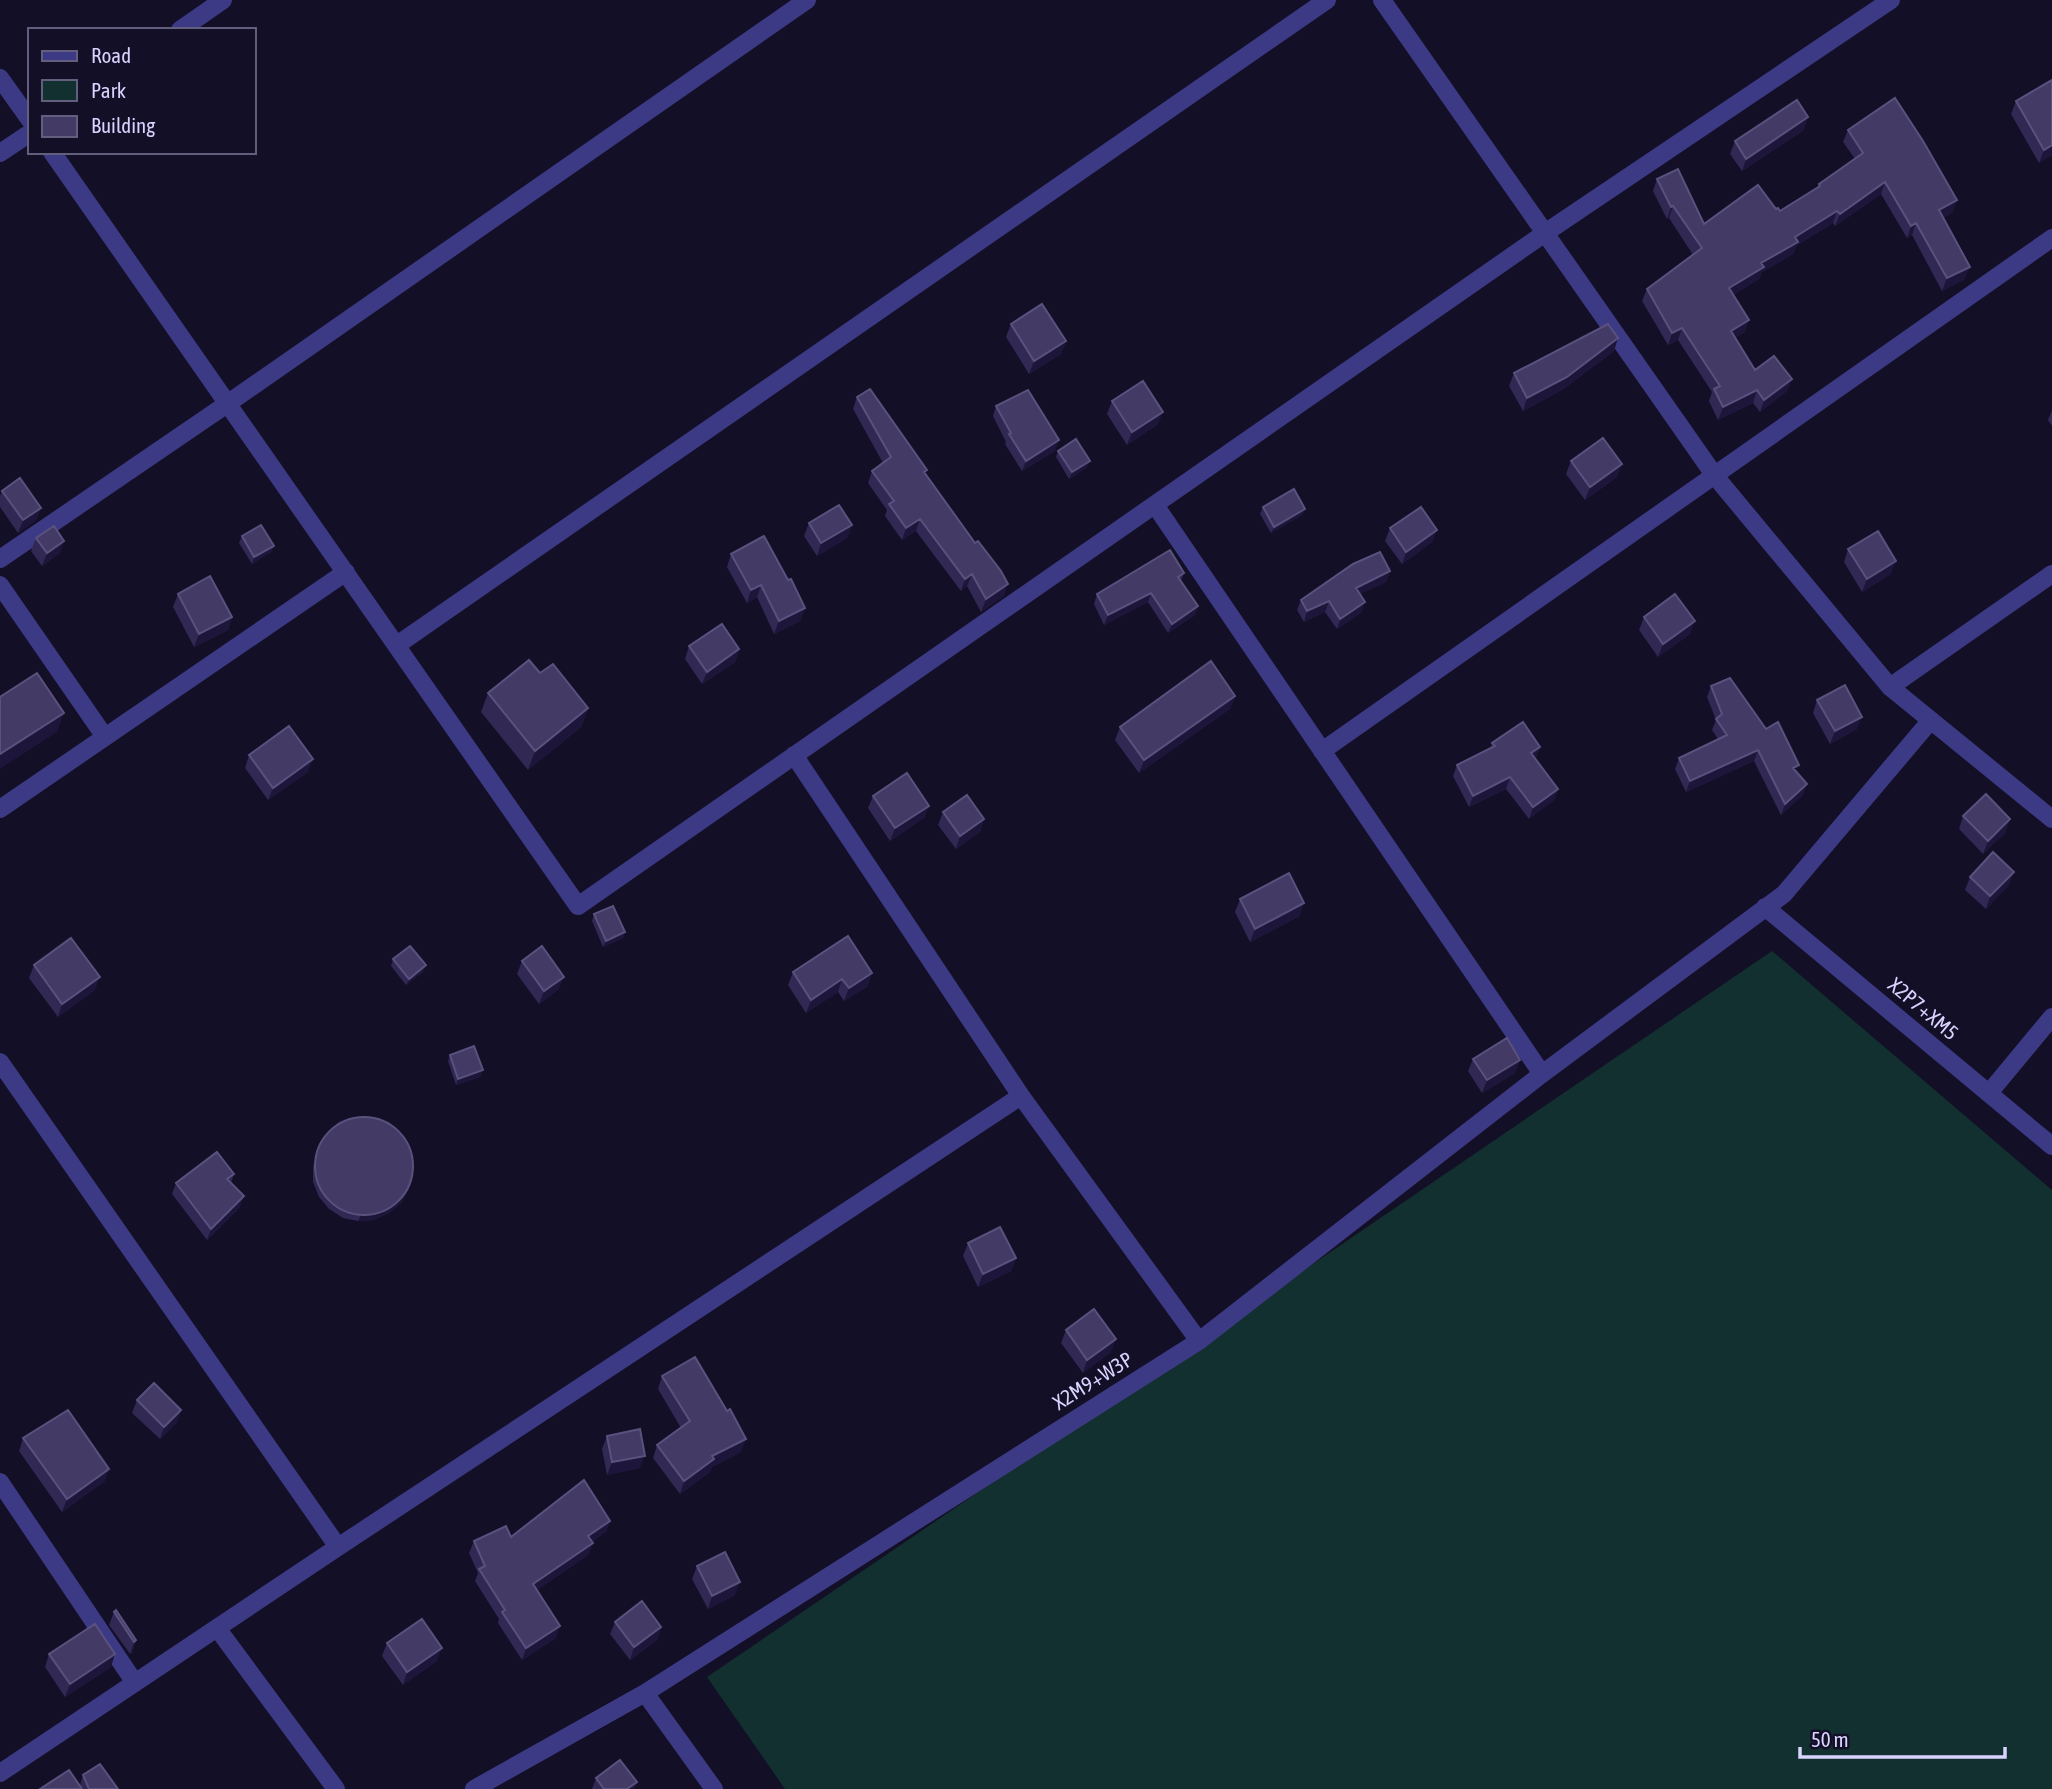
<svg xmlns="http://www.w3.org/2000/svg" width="2052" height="1789" viewBox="0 0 2052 1789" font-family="'Asap Condensed',sans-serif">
<rect width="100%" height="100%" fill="#130f26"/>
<path fill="#12302f" d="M1772,951L2052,1190V1789H785L707,1677Z"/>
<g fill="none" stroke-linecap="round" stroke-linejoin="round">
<path stroke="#3d3a85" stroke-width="18" d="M1382,0L1715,476L1890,687L2052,819
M180,30L223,0
M0,78L30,120
M52,152L578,906L1545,233L1891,0
M0,153L30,133
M1155,505L1542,1074L1784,894L1931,720
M0,559L227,404L807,0
M0,585L105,737
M397,645L1327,0
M1890,687L2052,574
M1322,751L2052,238
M794,755L1021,1096L1199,1341
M0,809L346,572
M1765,907L2052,1146
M0,1062L338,1547
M1989,1093L2052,1017
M0,1482L135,1683
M217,1628L336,1789
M645,1693L1199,1341L1542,1074
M0,1773L338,1547L1021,1096
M474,1789L645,1693L714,1789"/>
</g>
<path fill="#312854" d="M2052,80V155L2039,163L2011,114L2016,101Z
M1804,130L1742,171L1730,154L1735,141Z
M1848,130L1953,212L1943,218L1965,279L1942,291L1912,235L1907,238L1881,194L1835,226L1833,223L1796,246L1793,254L1762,272L1759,279L1733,295L1745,332L1735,338L1755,370L1792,379L1787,391L1760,412L1753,403L1718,420L1709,401L1712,392L1678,340L1668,345L1642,301L1647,289L1693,255L1669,218L1667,219L1653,191L1657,179L1704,224L1776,209L1780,211L1817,188L1819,184L1855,159L1843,142Z
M1011,324L1066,341L1061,354L1029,374L1006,337Z
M1614,351L1562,390L1523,411L1509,386L1514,373Z
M857,397L926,474L1004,596L981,612L967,586L961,591L916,531L902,540L885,516L887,510L868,483L872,471L883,463L853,409Z
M1112,401L1158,424L1127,445L1107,414Z
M996,406L1055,451L1022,471L1005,444L1006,442L993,416Z
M2052,410V426L2048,420Z
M1058,451L1087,467L1069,479L1056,457Z
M1571,461L1617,477L1585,500L1566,474Z
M2,491L41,508L36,520L18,533L0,507V496Z
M1263,507L1305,509L1302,515L1271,533L1260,514Z
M809,523L852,525L847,538L817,556L804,536Z
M1390,528L1437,530L1432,542L1402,564L1385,541Z
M242,536L274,546L271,552L252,564L239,543Z
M36,538L60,553L42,566L31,551Z
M1848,549L1891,574L1862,592L1844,562Z
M731,554L788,580L805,608L800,621L774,634L757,597L747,603L727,567Z
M1390,571L1386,582L1360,594L1362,612L1337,629L1325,612L1304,622L1297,610L1301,600Z
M1184,573L1181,581L1198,606L1195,615L1168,633L1148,602L1104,625L1094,604L1097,594Z
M178,594L232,617L228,630L194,647L173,607Z
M1644,617L1690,634L1658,657L1639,630Z
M689,646L739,649L735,662L702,684L685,659Z
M540,673L588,708L581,727L528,770L481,712L488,693Z
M1711,686L1796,772L1803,795L1781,815L1754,761L1686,792L1675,769L1679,758L1718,739L1712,730L1716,720L1707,697Z
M1235,696L1230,709L1139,773L1115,740L1120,727Z
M1817,700L1857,729L1830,744L1813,713Z
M1492,743L1536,758L1535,759L1558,789L1554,800L1529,819L1506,789L1469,807L1453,776L1457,765L1490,749Z
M249,755L308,772L268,800L245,768Z
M873,796L929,806L924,818L890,841L868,808Z
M943,812L984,819L980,832L956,849L938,825Z
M1963,816L2006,832L1983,854L1959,829Z
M1970,877L2009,885L1986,909L1965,890Z
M1240,899L1300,916L1250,942L1235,912Z
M594,914L625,932L623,938L603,947L592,921Z
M848,936L868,986L844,1001L838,992L806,1013L788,985L793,972Z
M393,959L423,972L406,985L391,966Z
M522,961L559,989L539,1004L517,974Z
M34,965L95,990L58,1017L29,978Z
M450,1055L483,1070L480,1077L456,1085L448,1061Z
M1473,1059L1520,1060L1515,1073L1482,1093L1468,1071Z
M320,1145L409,1188L401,1203L389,1213L374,1220L358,1221L343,1218L329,1209L319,1197L313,1182V1167Z
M234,1174L231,1183L240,1207L207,1240L172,1194L176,1183Z
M968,1243L1016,1258L1011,1271L978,1287L963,1256Z
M1066,1330L1111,1352L1083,1373L1061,1343Z
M662,1376L741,1452L712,1467L710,1472L680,1494L653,1458L657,1445L681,1428L658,1389Z
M137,1400L181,1410L177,1422L160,1439L132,1413Z
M607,1436L640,1468L607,1475L602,1449Z
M23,1438L105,1481L62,1512L19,1451Z
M610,1521L606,1532L592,1542L593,1543L588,1555L537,1590L556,1638L522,1660L498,1623L499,1619L475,1581L478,1573L469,1553L474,1541L511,1537Z
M697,1566L735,1595L708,1609L692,1579Z
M114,1612L136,1640L132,1653L130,1654L109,1625Z
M615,1622L661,1627L657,1640L630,1660L610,1634Z
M387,1643L437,1661L403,1685L382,1656Z
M49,1654L111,1667L65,1697L45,1667Z
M83,1775L118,1789H40L80,1785Z
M596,1778L637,1782L634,1789H592Z"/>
<path fill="#1d163a" d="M1808,117L1804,130L1742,171L1746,159Z
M2052,145V155L2039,163L2044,150Z
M1885,182L1881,194L1835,226L1840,214Z
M1957,200L1953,212L1934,223L1939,210Z
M1673,206L1669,218L1667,219L1671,207Z
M1837,211L1833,223L1796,246L1793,254L1762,272L1759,279L1725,300L1729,288L1795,237Z
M1916,223L1912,235L1907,238L1911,226Z
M1970,267L1965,279L1942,291L1947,278Z
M1749,320L1745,332L1727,343L1731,331Z
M1682,328L1678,340L1668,345L1672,333Z
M1618,338L1614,351L1562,390L1523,411L1527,398Z
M1066,341L1061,354L1029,374L1034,361Z
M1792,379L1787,391L1760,412L1764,400Z
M1757,390L1753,403L1718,420L1723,407Z
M1163,412L1158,424L1127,445L1132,432Z
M1059,440L1055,451L1022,471L1026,461Z
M1090,461L1087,467L1069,479L1072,472Z
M1622,464L1617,477L1585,500L1590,487Z
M41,508L36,520L18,533L23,520Z
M1305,509L1302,515L1271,533L1274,527Z
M920,519L916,531L902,540L906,528Z
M852,525L847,538L817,556L821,543Z
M1437,530L1432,542L1402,564L1406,552Z
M64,541L60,553L42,566L47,553Z
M274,546L271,552L252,564L254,557Z
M1896,561L1891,574L1862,592L1867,579Z
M1390,571L1386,582L1352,598L1356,588Z
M972,574L967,586L961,591L965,579Z
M1008,584L1004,596L981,612L986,599Z
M761,585L757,597L747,603L751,590Z
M1151,593L1148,602L1104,625L1108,615Z
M1329,601L1325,612L1304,622L1307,611Z
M1365,602L1362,612L1337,629L1340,619Z
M1198,606L1195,615L1168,633L1172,624Z
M805,608L800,621L774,634L779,621Z
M232,617L228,630L194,647L199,634Z
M1695,621L1690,634L1658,657L1663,644Z
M739,649L735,662L702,684L707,672Z
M1235,696L1230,709L1139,773L1144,760Z
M588,708L581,727L528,770L535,751Z
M64,713L57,732L0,769V754Z
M1862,717L1857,729L1830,744L1835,731Z
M1540,747L1536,758L1527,765L1531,753Z
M1758,750L1754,761L1686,792L1690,781Z
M313,759L308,772L268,800L273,788Z
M1510,777L1506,789L1469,807L1473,796Z
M1807,784L1803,795L1781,815L1785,804Z
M1558,789L1554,800L1529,819L1533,807Z
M929,806L924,818L890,841L895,828Z
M984,819L980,832L956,849L960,836Z
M2010,819L2006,832L1983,854L1988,841Z
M2014,872L2009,885L1986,909L1990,896Z
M1304,903L1300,916L1250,942L1255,929Z
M625,932L623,938L603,947L606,941Z
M426,965L423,972L406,985L409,979Z
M872,973L868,986L844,1001L849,988Z
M100,977L95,990L58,1017L62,1004Z
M564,977L559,989L539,1004L544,991Z
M842,979L838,992L806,1013L811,1000Z
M1520,1060L1515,1073L1482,1093L1487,1080Z
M483,1070L480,1077L456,1085L458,1079Z
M411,1181L401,1203L389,1213L374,1220L358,1221L361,1215Z
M244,1196L240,1207L207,1240L211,1229Z
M1016,1258L1011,1271L978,1287L983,1274Z
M1116,1339L1111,1352L1083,1373L1087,1360Z
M181,1410L177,1422L160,1439L164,1427Z
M746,1439L741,1452L712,1467L710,1472L680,1494L684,1481L712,1456Z
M645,1456L640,1468L607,1475L612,1462Z
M109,1469L105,1481L62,1512L67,1499Z
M610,1521L606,1532L584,1548L588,1536Z
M593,1543L588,1555L528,1596L533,1584Z
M740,1582L735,1595L708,1609L712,1596Z
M560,1626L556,1638L522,1660L526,1648Z
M661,1627L657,1640L630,1660L634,1647Z
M136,1640L132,1653L130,1654L134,1642Z
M442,1648L437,1661L403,1685L407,1672Z
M115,1654L111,1667L65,1697L70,1684Z
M637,1782L634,1789H627Z"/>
<path fill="#433a66" stroke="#5a527e" stroke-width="2" d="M2052,80V145L2044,150L2016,101Z
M1895,98L1923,141L1957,200L1939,210L1970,267L1947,278L1916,223L1911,226L1885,182L1840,214L1837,211L1795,237L1798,242L1761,263L1764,267L1729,288L1749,320L1731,331L1755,370L1774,356L1792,379L1764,400L1757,390L1723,407L1714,389L1720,386L1682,328L1672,333L1647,289L1702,248L1673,206L1671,207L1657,179L1678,169L1704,224L1758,185L1776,209L1778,208L1780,211L1820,186L1819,184L1863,153L1848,130Z
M1797,100L1808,117L1746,159L1735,141Z
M1042,304L1066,341L1034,361L1011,324Z
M1608,324L1618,338L1567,377L1527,398L1514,373Z
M1143,381L1163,412L1132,432L1112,401Z
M870,389L927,470L924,472L975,543L978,541L1001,571L1008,584L986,599L972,574L965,579L920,519L906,528L889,504L894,501L872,471L891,457L857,397Z
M1028,390L1059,440L1026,461L1009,434L1011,433L996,406Z
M1603,438L1622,464L1590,487L1571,461Z
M1076,439L1090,461L1072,472L1058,451Z
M20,478L41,508L23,520L2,491Z
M1294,489L1305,509L1274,527L1263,507Z
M839,505L852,525L821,543L809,523Z
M1421,507L1437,530L1406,552L1390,528Z
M261,525L274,546L254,557L242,536Z
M54,526L64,541L47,553L36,538Z
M1878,531L1896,561L1867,579L1848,549Z
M764,536L788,580L791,579L805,608L779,621L761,585L751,590L731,554Z
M1170,550L1184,573L1178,577L1198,606L1172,624L1151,593L1108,615L1097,594Z
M1380,552L1390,571L1356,588L1365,602L1340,619L1329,601L1307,611L1301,600L1353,564Z
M210,576L232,617L199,634L178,594Z
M1675,594L1695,621L1663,644L1644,617Z
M722,624L739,649L707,672L689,646Z
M529,660L540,673L553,664L588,708L535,751L488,693Z
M1211,661L1235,696L1144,760L1120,727Z
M37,673L64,713L0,754V697Z
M1730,678L1766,729L1778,722L1799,765L1793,768L1807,784L1785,804L1758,750L1690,781L1679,758L1727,735L1716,719L1722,714L1711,686Z
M1845,685L1862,717L1835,731L1817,700Z
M1523,722L1540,747L1531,753L1558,789L1533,807L1510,777L1473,796L1457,765L1495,746L1492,743Z
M289,726L313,759L273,788L249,755Z
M907,773L929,806L895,828L873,796Z
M1986,794L2010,819L1988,841L1963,816Z
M967,795L984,819L960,836L943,812Z
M1993,852L2014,872L1990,896L1970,877Z
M1289,873L1304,903L1255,929L1240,899Z
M613,906L625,932L606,941L594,914Z
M848,936L872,973L849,988L842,979L811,1000L793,972Z
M71,938L100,977L62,1004L34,965Z
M410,946L426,965L409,979L393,959Z
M542,946L564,977L544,991L522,961Z
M1507,1038L1520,1060L1487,1080L1473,1059Z
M474,1046L483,1070L458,1079L450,1055Z
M315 1166a49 49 0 1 1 98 0a49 49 0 1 1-98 0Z
M217,1152L234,1174L227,1179L244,1196L211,1229L176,1183Z
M1000,1227L1016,1258L983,1274L968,1243Z
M1094,1309L1116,1339L1087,1360L1066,1330Z
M695,1357L727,1411L730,1409L746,1439L712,1456L714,1459L684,1481L657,1445L690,1421L662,1376Z
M154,1383L181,1410L164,1427L137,1400Z
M68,1410L109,1469L67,1499L23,1438Z
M640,1429L645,1456L612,1462L607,1436Z
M584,1480L610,1521L588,1536L593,1543L533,1584L560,1626L526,1648L502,1612L505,1610L479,1569L485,1566L474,1541L506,1526L511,1537Z
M725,1552L740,1582L712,1596L697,1566Z
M642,1601L661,1627L634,1647L615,1622Z
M116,1610L136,1640L134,1642L114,1612Z
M422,1619L442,1648L407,1672L387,1643Z
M95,1624L115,1654L70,1684L49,1654Z
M620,1760L637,1782L627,1789H604L596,1778Z
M100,1764L118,1789H89L83,1775Z
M69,1770L82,1789H40Z"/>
<g text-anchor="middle" stroke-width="7" stroke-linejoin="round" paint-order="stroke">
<g font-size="21" fill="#d9d4ff" stroke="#130f26">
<text transform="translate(1923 1009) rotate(40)" y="7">X2P7+XM5</text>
<text transform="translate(1093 1381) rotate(-32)" y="7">X2M9+W3P</text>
</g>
</g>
<rect x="28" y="28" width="228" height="126" fill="#130f26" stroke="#625e7d" stroke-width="2"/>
<rect x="42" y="51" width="35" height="10" fill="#3d3a85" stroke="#625e7d" stroke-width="2"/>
<text x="91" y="63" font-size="21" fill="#d9d4ff">Road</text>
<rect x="42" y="80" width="35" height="21" fill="#12302f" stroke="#625e7d" stroke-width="2"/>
<text x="91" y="98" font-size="21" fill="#d9d4ff">Park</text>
<rect x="42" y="116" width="35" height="21" fill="#433a66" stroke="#625e7d" stroke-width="2"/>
<text x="91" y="133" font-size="21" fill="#d9d4ff">Building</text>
<path d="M1800 1747v10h205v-10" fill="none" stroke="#d9d4ff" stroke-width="3.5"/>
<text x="1811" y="1747" font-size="21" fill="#d9d4ff" stroke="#130f26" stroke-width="5" paint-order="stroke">50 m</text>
</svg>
